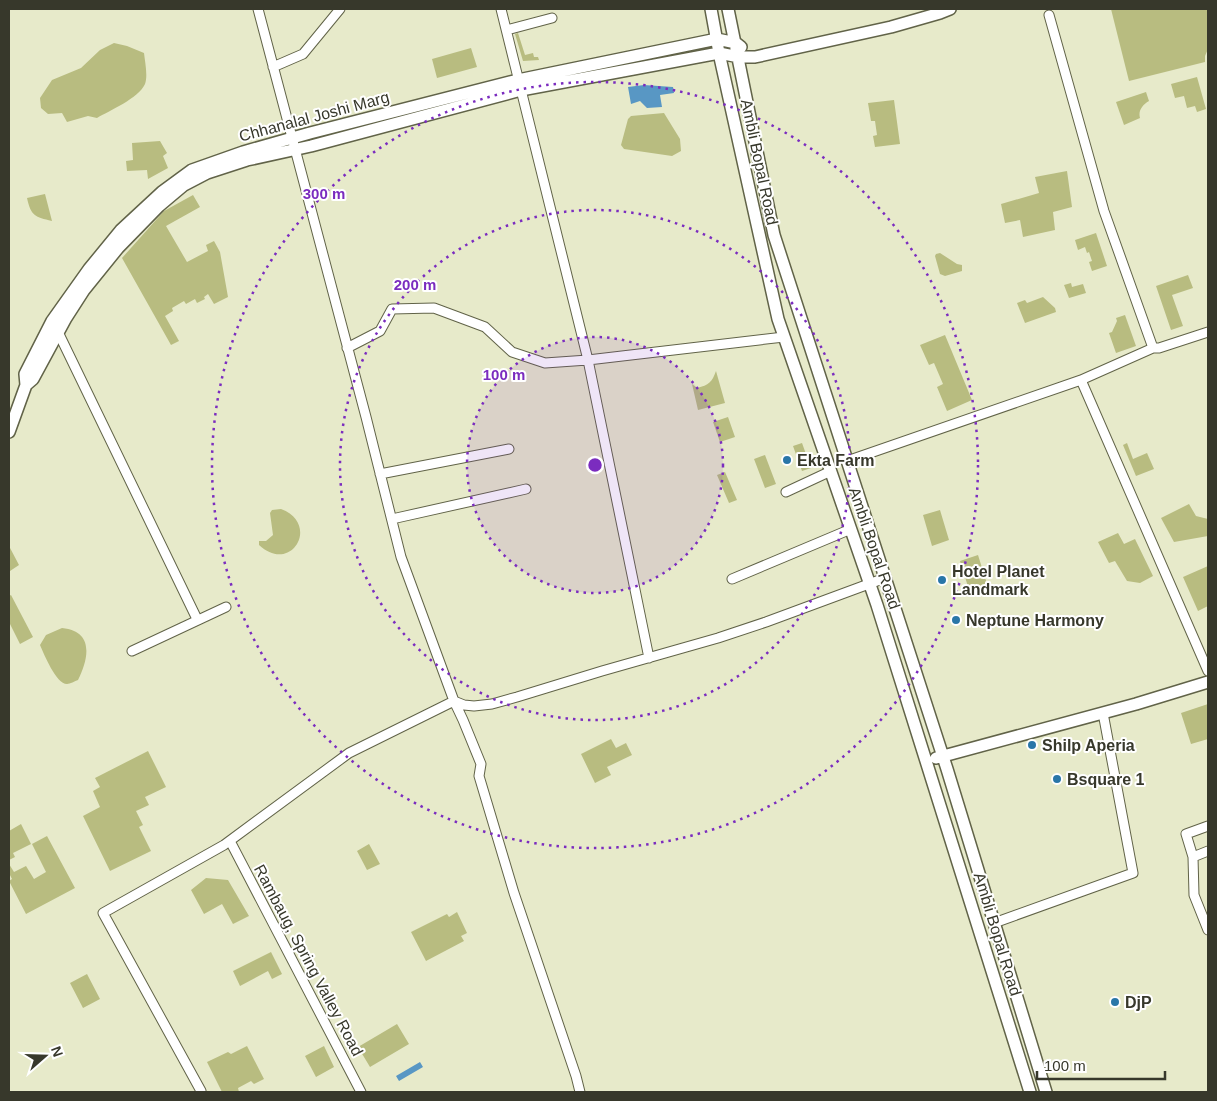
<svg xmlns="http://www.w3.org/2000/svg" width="1217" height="1101" viewBox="0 0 1217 1101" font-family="Helvetica,sans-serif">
<rect width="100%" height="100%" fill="#e7eaca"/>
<path fill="#b8bc80" d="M1111,9H1208V49L1205,56V62L1129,81Z
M518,33L525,55L533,53L534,57H538L539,60L523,61L515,34Z
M114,43L127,46L144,53C145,62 148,76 145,84C139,98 109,111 97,118L88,116L67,122L62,113L48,114L41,108L40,98L52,80L81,68L100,50Z
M471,48L477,67L437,78L432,59Z
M1197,77L1206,109L1197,112L1195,106L1187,108L1184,96L1175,98L1171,84Z
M1146,92L1149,101C1142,105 1138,111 1140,118L1124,125L1116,102Z
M894,100L900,144L875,147L873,136L877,135L875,121H871L868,103Z
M664,113L680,139L681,151L672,156L624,149L621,145L628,119L631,116Z
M160,141L167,153L163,156L168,168L148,179L147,170L127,171L126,161L133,160L132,143Z
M1067,171L1072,207L1053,212L1055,230L1023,237L1020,220L1005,223L1001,204L1039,193L1035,177Z
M45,194L52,221C35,217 31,216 27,198Z
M193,195L200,207L166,226L187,262L208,251L206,245L214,241L220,252L228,297L214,304L208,294L204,297L205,299L197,303L195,299L186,304L184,301L172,308L173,311L165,316L179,341L171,345L122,258L164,211Z
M1096,233L1107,266L1092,271L1089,262L1092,261L1089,252L1087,253L1085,247L1078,250L1075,240Z
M940,253L957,264L962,265V271L945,276L940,274L935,256L936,254Z
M1188,275L1193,288L1172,295L1183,326L1171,330L1156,286Z
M1071,283L1072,287L1083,284L1086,293L1069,298L1064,285Z
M1043,297L1055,308L1056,312L1025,323L1017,303L1025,300L1027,303Z
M1125,315L1136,346L1116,353L1109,333L1112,332L1117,321L1116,318Z
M945,335L972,400L947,411L937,387L943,384L934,363L929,365L920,345Z
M716,371L725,403L698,410L692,384L697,388C709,385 712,382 716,371Z
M728,417L735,437L720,442L713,422Z
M802,443L811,468L802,471L793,446Z
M1127,443L1133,459L1147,453L1154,469L1136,476L1123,445Z
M765,455L776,484L765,488L754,459Z
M725,472L737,500L729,503L717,475Z
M1189,504L1196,516L1208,519V536L1174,542L1161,518Z
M281,509C321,524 291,575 259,545V541H266L273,535L270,513L272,510Z
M940,510L949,540L932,546L923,515Z
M1118,533L1124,544L1135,539L1153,576L1140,583L1127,581L1115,561L1109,563L1098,542Z
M9,546L19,565L10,571L9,568Z
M978,555L988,587L970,593L960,561Z
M1208,566V606L1198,611L1183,577Z
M11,595L33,637L20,644L9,622V596Z
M62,628C94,631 89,658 78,680C75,681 70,684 67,684C56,684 44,654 40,645L46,635Z
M1208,704V739L1191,744L1181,713Z
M611,739L616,748L626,743L632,755L607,767L611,775L595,783L581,754Z
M148,751L166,787L145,797L149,805L136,811L143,825L139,827L151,851L110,871L83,816L100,807L93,791L100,787L95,778Z
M21,824L31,844L13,853L15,857L9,860V831Z
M47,836L75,888L26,914L9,881L12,879L9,873V864L14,872L26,866L34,879L46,872L32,844Z
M369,844L380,864L367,870L357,851Z
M206,878L228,880L249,916L233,924L222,904L204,914L191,890Z
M457,912L467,933L461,936L464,941L426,961L411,932L447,914L449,917Z
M271,952L282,974L272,979L268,971L240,986L233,971Z
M87,974L100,999L83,1008L70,983Z
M397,1024L409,1044L370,1067L358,1047Z
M247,1046L264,1079L254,1084L251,1081L238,1088L239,1092H222L207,1062L228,1052L231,1054Z
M324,1046L334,1067L316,1077L305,1056Z"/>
<path fill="#5897c4" d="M644,85L673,87L674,93L660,95L662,107L647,108L640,101L631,104L628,87Z
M420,1062L423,1067L399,1081L396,1076Z"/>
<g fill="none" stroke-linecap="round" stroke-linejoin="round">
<defs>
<path id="street" d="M258,9L366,417L401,557L454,701L463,720L481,764L479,776L514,893L576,1076L580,1092
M501,9L588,360L649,658
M1049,15L1104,211L1153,348
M507,30L552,18
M273,67L303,54L340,9
M58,332L197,619
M347,348L380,331L392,309L434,308L485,327L512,352L545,363L588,360L784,337
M1081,380L1153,348H1159L1208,332
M847,461L1081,380L1208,671
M380,474L509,449
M786,492L831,471
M392,519L526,489
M732,579L851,529
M132,651L226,607
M1208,826L1186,834L1193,857L1208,851
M230,841L361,1092
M1193,857L1194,895L1208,930
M994,923L1133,873L1103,713
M200,1092L201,1091L103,913L224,845L349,753L454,701L464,705L474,706L492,704L517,697L602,671L718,638L766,622L885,578"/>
<path id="secondary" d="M711,9L719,53L778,319L877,605L1030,1092
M728,9L774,235L947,769L1046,1092
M26,385L25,374L52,321L89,269L121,230L162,192L192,170L243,152L310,133L518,80L717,39L736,43L741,47
M9,432L26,385L33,379L66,318L84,290L118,248L159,206L184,185L207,173L247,160L311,146L521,90L719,53L739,57H755L891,27L940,13L950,9
M936,758L1136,704L1208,682"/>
</defs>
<use href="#street" stroke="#616348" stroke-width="11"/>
<use href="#secondary" stroke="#616348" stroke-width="14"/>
<use href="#street" stroke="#fff" stroke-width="9"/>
<use href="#secondary" stroke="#fff" stroke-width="11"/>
</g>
<circle cx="595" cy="465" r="128" fill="#7b2cbf" fill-opacity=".12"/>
<g fill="none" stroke="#7b2cbf" stroke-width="2.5" stroke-dasharray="2.5 5">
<circle cx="595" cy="465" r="128"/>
<circle cx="595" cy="465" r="255"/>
<circle cx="595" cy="465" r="383"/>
</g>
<g fill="#2976a8" stroke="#fff" stroke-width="2">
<circle cx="787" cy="460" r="5"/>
<circle cx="942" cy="580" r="5"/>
<circle cx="956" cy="620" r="5"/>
<circle cx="1032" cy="745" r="5"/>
<circle cx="1057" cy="779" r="5"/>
<circle cx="1115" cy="1002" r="5"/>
</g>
<g text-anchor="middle" stroke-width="4" stroke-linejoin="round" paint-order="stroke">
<g font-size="16" fill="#37382b" stroke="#fff">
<text transform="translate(314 116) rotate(-15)" y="6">Chhanalal Joshi Marg</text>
<text transform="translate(760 162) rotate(78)" y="6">Ambli Bopal Road</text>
<text transform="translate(875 548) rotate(71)" y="6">Ambli Bopal Road</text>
<text transform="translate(998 934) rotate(73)" y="6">Ambli Bopal Road</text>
<text transform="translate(309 960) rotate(62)" y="6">Rambaug, Spring Valley Road</text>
</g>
<g font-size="16" font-weight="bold" fill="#37382b" stroke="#fff" text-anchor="start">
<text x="797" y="466">Ekta Farm</text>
<text x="952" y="577">Hotel Planet<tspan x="952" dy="18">Landmark</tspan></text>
<text x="966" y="626">Neptune Harmony</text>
<text x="1042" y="751">Shilp Aperia</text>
<text x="1067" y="785">Bsquare 1</text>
<text x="1125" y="1008">DjP</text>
</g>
</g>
<circle cx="595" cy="465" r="8" fill="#7b2cbf" stroke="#fff" stroke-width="2.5"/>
<g font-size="15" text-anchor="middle" font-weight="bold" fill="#7b2cbf" stroke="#fff" stroke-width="4" stroke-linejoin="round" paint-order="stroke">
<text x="324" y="199">300 m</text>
<text x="415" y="290">200 m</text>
<text x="504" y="380">100 m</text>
</g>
<rect width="1217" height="1101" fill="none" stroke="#37382b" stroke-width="20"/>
<g transform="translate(45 1056) rotate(70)" stroke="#ffffff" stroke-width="4" paint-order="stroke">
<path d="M0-4L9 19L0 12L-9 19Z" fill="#37382b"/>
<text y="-8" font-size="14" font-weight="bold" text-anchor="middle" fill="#37382b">N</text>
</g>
<path d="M1037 1071v8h128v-8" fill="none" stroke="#37382b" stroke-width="2.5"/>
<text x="1044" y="1071" font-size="15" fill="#37382b" stroke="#ffffff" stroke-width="4" paint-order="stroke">100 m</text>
</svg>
